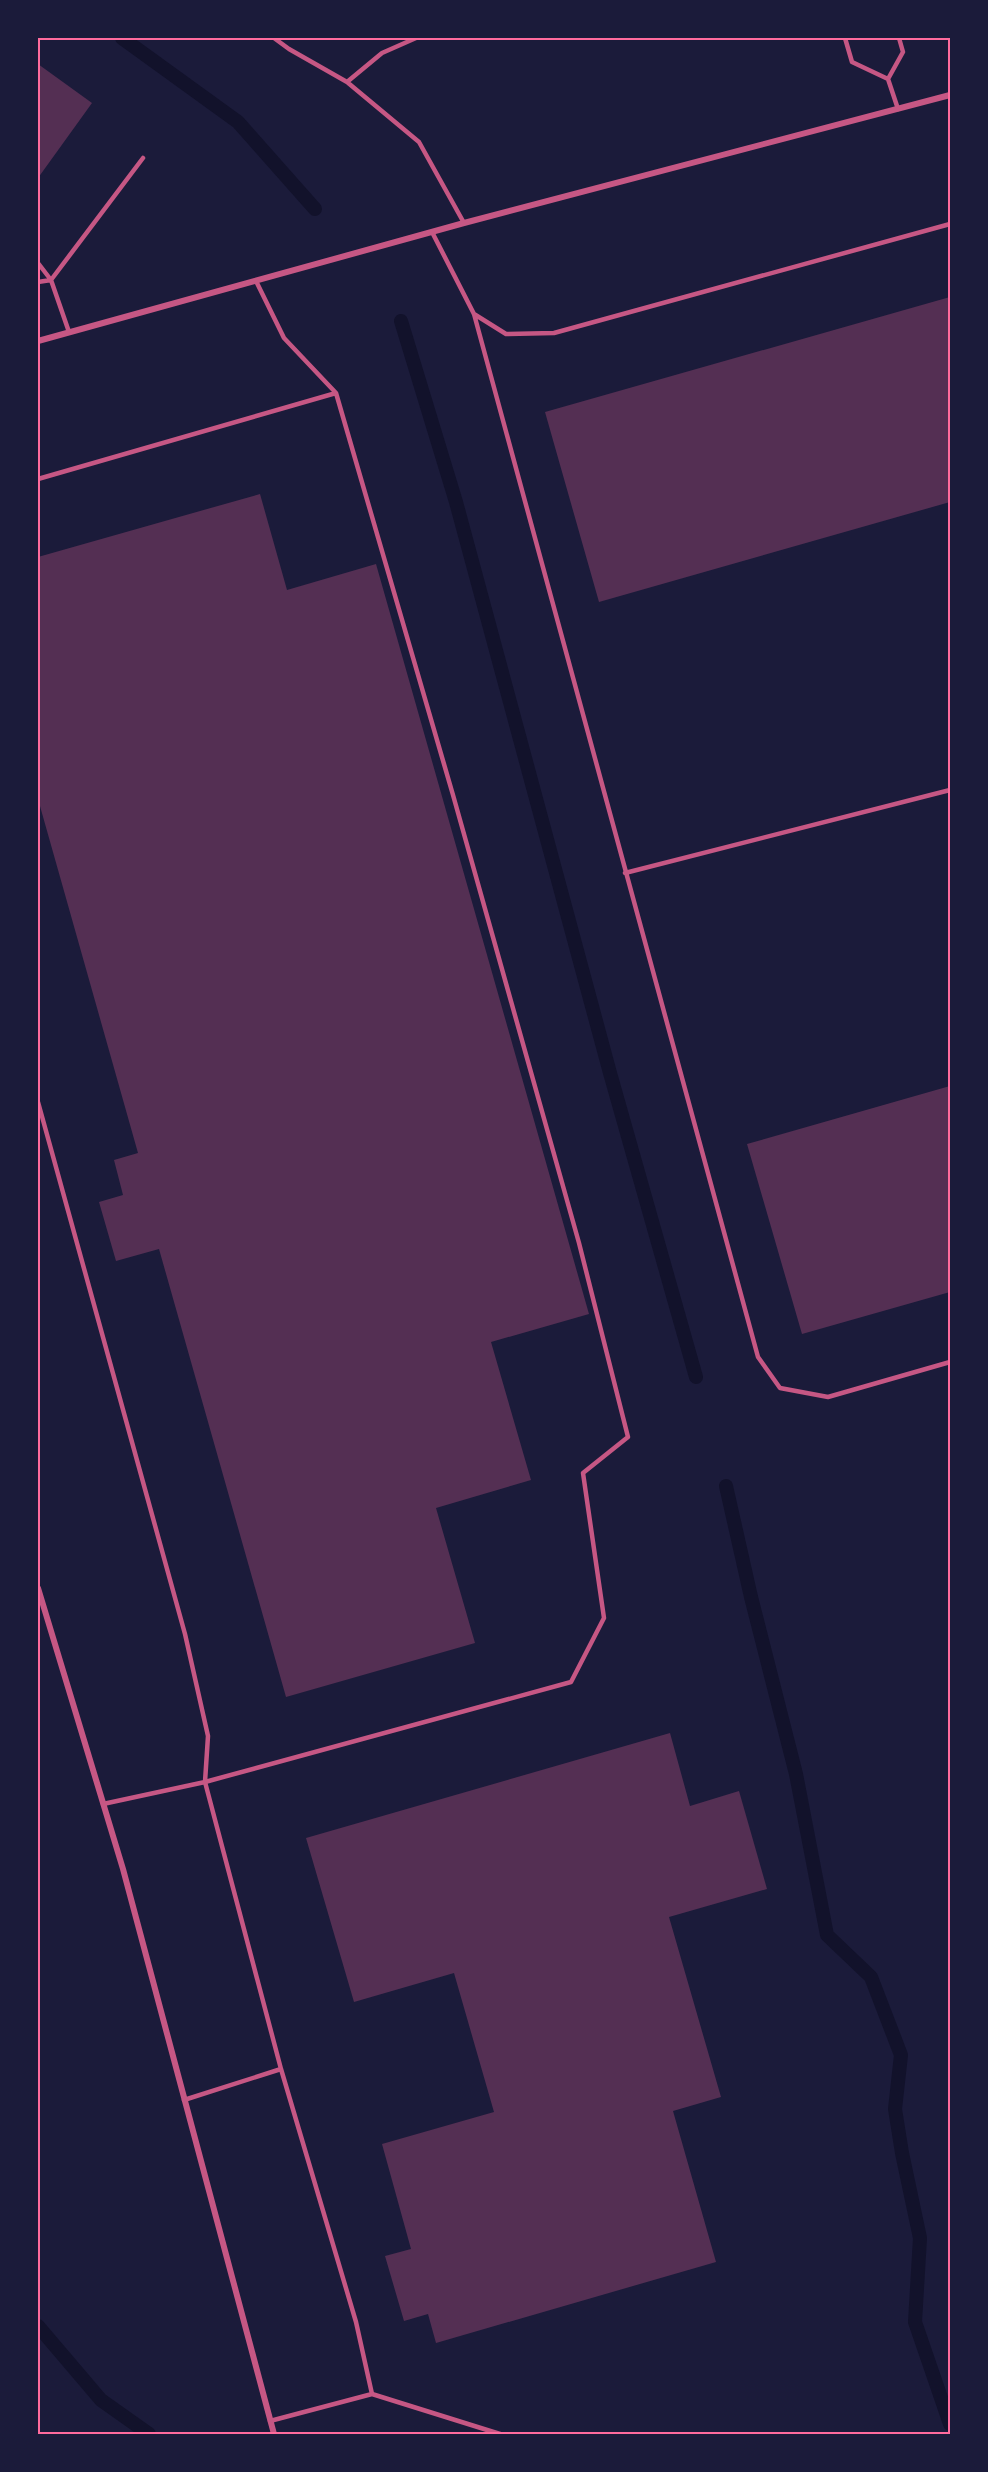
<svg xmlns="http://www.w3.org/2000/svg" width="988" height="2472" viewBox="0 0 988 2472" font-family="Lato,sans-serif">
<rect width="100%" height="100%" fill="#1b1b3a"/>
<g fill="none" stroke-linecap="round" stroke-linejoin="round">
<path stroke="#12122b" stroke-width="14" d="M122,38L238,122L315,209
M401,321L456,502L610,1073L696,1377
M726,1486L751,1597L796,1774L827,1935L871,1977L901,2055L895,2109L902,2153L920,2238L915,2322L950,2424
M38,2326L101,2400L149,2434"/>
</g>
<path fill="#542f53" d="M38,64L92,103L38,178Z
M950,297V502L599,602L545,412Z
M260,494L287,590L376,564L589,1314L491,1342L531,1480L436,1508L475,1643L286,1697L159,1249L116,1261L99,1202L123,1195L114,1160L138,1153L38,799V557Z
M950,1086V1292L802,1334L747,1144Z
M670,1733L690,1806L739,1791L767,1889L669,1917L721,2097L673,2111L716,2262L436,2343L428,2314L404,2321L385,2256L411,2249L382,2144L494,2112L454,1973L354,2002L306,1838Z"/>
<g fill="none" stroke-linecap="round" stroke-linejoin="round">
<path stroke="#c65784" stroke-width="4.5" d="M274,38L289,49L347,82L419,142L464,223
M845,38L852,62L888,79
M347,82L382,53L416,38
M898,109L888,79L903,52L899,38
M432,232L474,314L758,1357L780,1388L828,1397L950,1362
M38,263L51,280L69,332
M38,282L51,280L143,158
M474,314L506,334L554,333L950,224
M38,479L336,393
M625,873L950,790
M38,1102L185,1634L208,1736L205,1782L571,1682L604,1618L583,1473L628,1437L579,1243L453,795L336,393L284,338L256,281
M103,1804L205,1782L281,2069
M184,2100L281,2069L356,2322L372,2394L270,2421
M372,2394L500,2434"/>
<path stroke="#c65784" stroke-width="6" d="M38,341L464,223L950,95
M38,1588L123,1869L274,2434"/>
</g>
<rect width="988" height="2472" fill="none" stroke="#1b1b3a" stroke-width="78"/>
<rect x="39" y="39" width="910" height="2394" fill="none" stroke="#ff6b9d" stroke-width="2"/>
</svg>
